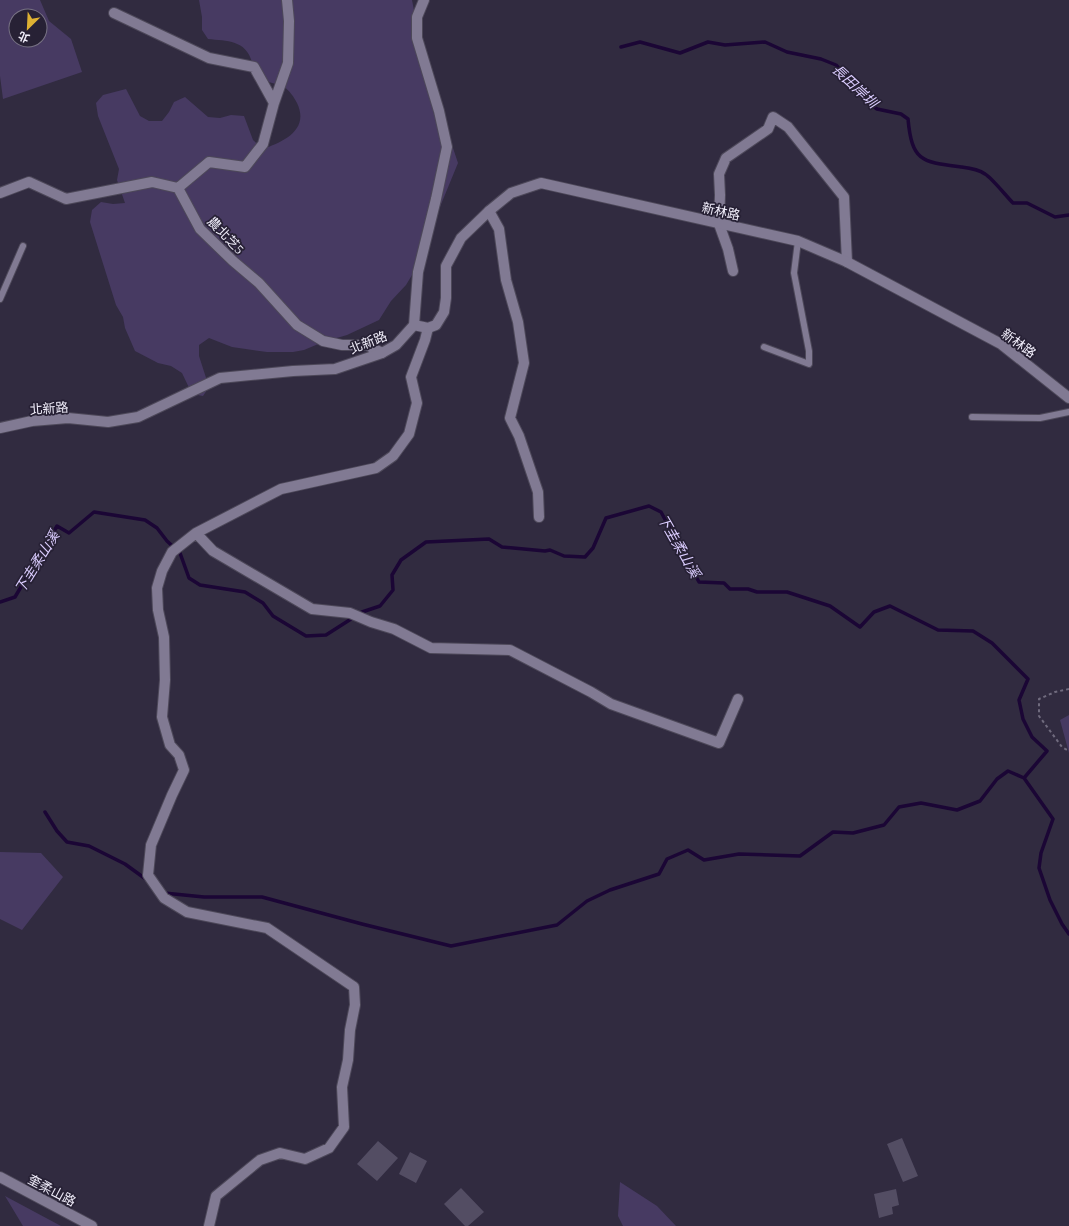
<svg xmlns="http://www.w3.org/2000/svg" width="1069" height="1226" viewBox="0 0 1069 1226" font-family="'Times New Roman','Noto Sans TC',serif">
<rect width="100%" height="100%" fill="#312b40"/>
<path fill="#473a62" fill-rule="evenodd" d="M0,0H40L49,21L71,39L82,72L3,99L0,76ZM16,16H40V40H16Z
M199,0H412L434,114L451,142L458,163L412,275L406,285L391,301L379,320L347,335L323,342L304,350L293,352H267L232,347L209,338L199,345V356L209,387L203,396L192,394L182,373L171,366L158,363L135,351L125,328L123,317L116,305L90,222L92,210L101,202L113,204L125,203L117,180L119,169L98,116L96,103L103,95L126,89L140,116L149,121H162L169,112L174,102L185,97L208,117L220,118L231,115L244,116L253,140L263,149C283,142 310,130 297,103C294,97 289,90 284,87C277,83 267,83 261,78C257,75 254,67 252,62C246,40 227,41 208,39L202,30V17Z
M1069,715V753L1060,720Z
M0,852L41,853L63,877L22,930L0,919Z
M620,1182L657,1206L676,1226H623L618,1216Z
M5,1196L61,1226H23Z"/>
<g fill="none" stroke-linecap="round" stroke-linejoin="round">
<path stroke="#1b0635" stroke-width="3.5" d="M621,47L640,42L680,53L708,42L725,45L765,42L787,52L821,59L836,65L855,85L864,99L877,109L901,114L908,119C912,162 922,162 961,167C969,168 978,169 985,174C992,178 1006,196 1013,203H1027L1055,217L1069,215
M0,602L15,597L57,526L69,533L94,512L145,520L157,528L167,541L180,553L189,578L200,585L245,592L263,603L273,616L306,636L326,635L362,612L380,606L393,590L392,575L401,560L426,542L489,539L502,547L545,551L550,550L564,556L585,557L593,548L606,518L649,506L661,512L699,582L724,583L730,589H748L757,592H787L830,606L860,627L874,612L890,606L938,630L973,631L992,643L1028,679L1019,700L1023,719L1032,737L1047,751L1024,778L1053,819L1041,853L1039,868L1050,900L1062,924L1069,934
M45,812L57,831L67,842L89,846L125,864L147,880
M164,893L204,897H262L362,924L451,946L557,925L587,901L610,890L659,874L667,859L688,850L704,860L739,854L800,856L833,832L853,833L884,825L899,807L921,803L957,810L980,801L997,779L1008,771L1024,778"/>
</g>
<path fill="#534d63" d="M902,1138L918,1176L903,1182L887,1144Z
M378,1141L398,1158L377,1181L357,1164Z
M410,1152L427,1161L416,1183L399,1174Z
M461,1188L484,1212L468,1226H465L444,1204Z
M896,1189L899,1205L892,1207L893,1214L879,1218L874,1194Z"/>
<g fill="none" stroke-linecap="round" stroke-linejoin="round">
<defs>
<path id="lane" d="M0,299L23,246
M764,347L809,364V351L794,273L798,241
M972,417L1040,418L1069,412"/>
<path id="street" d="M114,13L209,58L254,67L274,103L263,144L245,167L209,162L178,188
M274,103L288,63L289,21L287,0
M0,193L29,182L66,199L152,182L178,188L200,229L233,261L259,283L297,325L323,341L342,345H367L382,353
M489,211L499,229L506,280L518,322L524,363L510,418L519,436L538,492L539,517
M733,271L728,249L719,224L720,195L719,174L726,158L768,129L773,117L788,127L844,197L847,262
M196,533L213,551L312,609L350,613L371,622L394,629L431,648L510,650L591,692L611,704L719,743L738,699
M209,1226L216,1196L260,1160L280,1153L305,1159L329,1148L344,1127L342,1087L348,1060L350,1030L355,1005L354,987L267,928L187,912L164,898L148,875L151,845L172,795L184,770L179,755L170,745L162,717L165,680L164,637L158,610L157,588L162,571L172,552L196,533L281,489L376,468L393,456L409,434L417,403L411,377L425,340L428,328"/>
<path id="secondary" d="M414,325L428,328L436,325L444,312L446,298V266L461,238L489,211L511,193L541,183L798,241L847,262L1001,344L1069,398
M0,428L32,421L68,418L108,422L138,417L220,378L293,371L335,369L382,353L396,345L414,325L418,272L436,199L447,147L439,111L417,38V17L424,0
M0,1177L92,1226"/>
</defs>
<use href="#lane" stroke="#4d4859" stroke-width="8"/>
<use href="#street" stroke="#4d4859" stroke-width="12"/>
<use href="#secondary" stroke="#4d4859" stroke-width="12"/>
<path stroke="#706b7e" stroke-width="2" stroke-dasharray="3 3" stroke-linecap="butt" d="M1069,689L1055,692L1039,699V716L1062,747L1069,751"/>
<use href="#lane" stroke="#817a93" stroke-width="6"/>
<use href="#street" stroke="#817a93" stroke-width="10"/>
<use href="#secondary" stroke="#817a93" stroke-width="10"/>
</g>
<g text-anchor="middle" stroke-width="3.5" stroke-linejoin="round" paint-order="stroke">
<g font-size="13" fill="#f1eefb" stroke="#272135">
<text transform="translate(721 211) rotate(13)" y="5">新林路</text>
<text transform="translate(226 235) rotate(46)" y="5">農北芝5</text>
<text transform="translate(368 342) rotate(-22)" y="5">北新路</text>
<text transform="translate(1019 343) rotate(36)" y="5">新林路</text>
<text transform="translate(49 408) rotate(-4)" y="5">北新路</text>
<text transform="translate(52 1190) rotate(28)" y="5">奎柔山路</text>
</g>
<g font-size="14" font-style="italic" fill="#dbcdff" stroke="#272135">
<text transform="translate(855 86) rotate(43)" y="5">長田岸圳</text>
<text transform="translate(679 546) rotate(60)" y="5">下圭柔山溪</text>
<text transform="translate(37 562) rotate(-58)" y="5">下圭柔山溪</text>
</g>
</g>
<g transform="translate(28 28) rotate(204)"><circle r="19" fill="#272135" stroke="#787384"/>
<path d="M0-3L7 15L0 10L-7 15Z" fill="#deb133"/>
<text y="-6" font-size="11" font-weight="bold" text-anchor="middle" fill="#f1eefb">北</text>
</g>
</svg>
